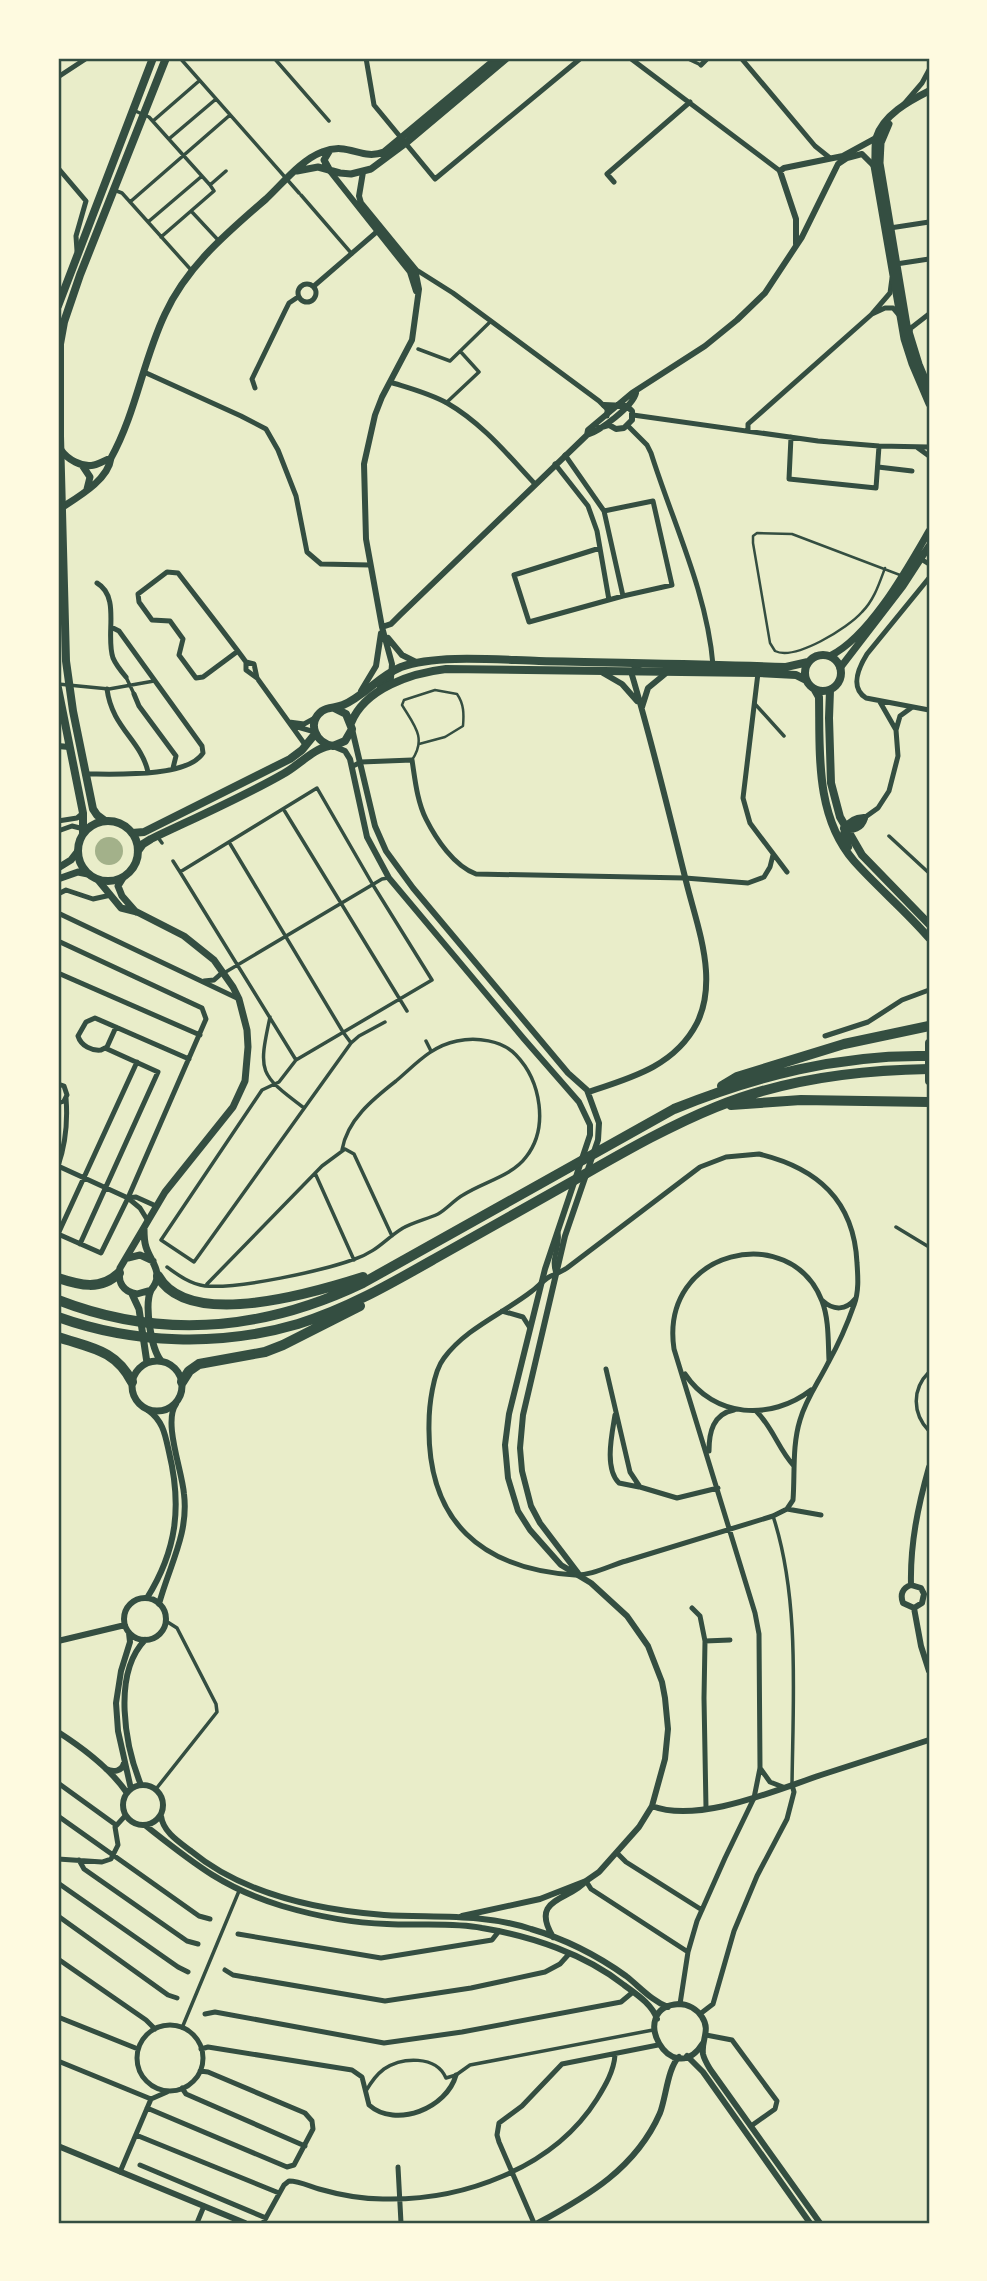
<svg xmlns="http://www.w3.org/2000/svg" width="987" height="2281" viewBox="0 0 987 2281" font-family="'Space Grotesk',sans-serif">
<rect width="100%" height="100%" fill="#e9edc9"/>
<path fill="#a3b18a" d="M95 851a14 14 0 1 1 28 0a14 14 0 1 1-28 0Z"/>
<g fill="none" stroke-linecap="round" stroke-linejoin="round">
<path stroke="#344e41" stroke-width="2.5" d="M885,568C879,584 874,600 862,612C848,628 795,661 775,651L770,643L753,543V536L757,533L792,534L900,575
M412,760C427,738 414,725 402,705L404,700L435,690L457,694C464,704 464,714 463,726L445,737L419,744"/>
<path stroke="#344e41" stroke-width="3.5" d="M180,58L299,193
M274,58L329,121
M686,58L701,65
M133,110L149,117L210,185L226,171
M153,121L199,81
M170,138L216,99
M114,190L122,193L192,271
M301,195L352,254
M130,202L230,115
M192,212L219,241
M148,222L202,176
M161,237L214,191L210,185
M418,349L450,361L491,321
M446,403L479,372L460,351
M126,677L134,694
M58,684L109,689L154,681
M755,704L784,736
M284,810L407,1011
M157,836L162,843
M889,836L929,873
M173,861L180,872L317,788L373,885L432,980L296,1060L279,1082L262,1090L161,1240L194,1262L351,1043L343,1032L229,842
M180,872L296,1060
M224,973L382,879L388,878
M270,1017C258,1073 259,1074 304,1108
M426,1041L431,1051
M351,1043L359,1036L385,1022
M315,1173L354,1260
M896,1227L929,1247
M167,1267C178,1275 190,1284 205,1286C239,1289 322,1271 355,1259C378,1251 385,1239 403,1228C414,1222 427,1219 438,1214C447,1209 454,1200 463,1195C483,1182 512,1176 526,1157C549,1128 541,1081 516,1055C502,1040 476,1037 457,1041C431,1046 415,1065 396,1081C373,1099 347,1120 342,1150
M207,1284L322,1166L345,1149L354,1154L392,1236
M929,1372C912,1389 912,1413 929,1431
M773,1516C800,1598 793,1699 792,1785
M156,1789L217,1712L216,1704L177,1628L166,1621
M182,2028L239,1891
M366,2091C371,2082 376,2075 384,2069C402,2057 436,2055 446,2078L456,2075L470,2065L653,2030"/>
<path stroke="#344e41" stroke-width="5" d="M366,58L374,105L435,179L581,58
M630,58L780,171
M741,58L815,146L830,158
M701,65L708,58
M58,77L87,58
M904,104L922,83L929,70
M58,168L86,201L76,236L77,251
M614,182L607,174L690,102
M890,228L929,222
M896,264L929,259
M415,269L453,293L599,401L607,409V416
M298 293a9 9 0 1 1 18 0a9 9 0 1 1-18 0Z
M314,286L380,229
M872,314L885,308H893L898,314
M909,334L911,328L929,314
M144,372L241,416L266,429L278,450L296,496L307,552L321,564L370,565
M390,382C409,388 429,393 447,403C482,423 508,455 535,484
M255,388L252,379L285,311L289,303L298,297
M633,415L818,441L879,446L929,447
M628,426L647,445L651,453C673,523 707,592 713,665
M748,431V424L872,314L890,293L892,278
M791,437L789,479L876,488L879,446
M918,448L929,456
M565,455L604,511L623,596
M555,464L588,506L597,531L609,600
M878,467L912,471
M600,548L514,575L529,622L623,596L672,585L653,501L604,511
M921,559L929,564
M929,578L867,654C859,667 849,687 866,698L929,710
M97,583C121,597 105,635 113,658C116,665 121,671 126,677
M238,651L203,677L196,678L179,655L183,639L170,621L152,620L139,602L138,594L167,572L178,573C201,603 224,632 246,662
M758,673L743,798L750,823L787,872
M257,678L254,664L246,662V670L257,678L306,746
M107,689C112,728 141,740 148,772
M134,694L139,706L176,756L173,768
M289,722L304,724L315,718
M294,726L315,732
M896,730L900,716L911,708
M353,766L361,762L412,760C415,779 417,801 426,819C436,839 454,866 476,874L685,878L748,883L764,877L770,867L773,855
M86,774C114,774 187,778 203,753L202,746L119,631L111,627
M864,818L878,808L889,791L898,756L896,730L880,702
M58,821L77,818L83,813
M58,831L72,826L84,829
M58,894L66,890L93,899L111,895
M58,913L239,999
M58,941L202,1008L206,1019L128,1198L101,1253L58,1234L137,1062
M58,973L200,1035
M204,981L214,980L223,972
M116,1027L107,1047L101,1050C92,1051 81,1046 78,1036L86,1022L95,1018L189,1059
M825,1036L868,1022L902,1000L929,990
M58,1084L64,1086L67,1095L64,1101L58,1103
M58,1117V1128
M759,1154C817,1168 854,1200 857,1263C858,1277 859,1292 854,1305C847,1325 838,1345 828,1363C818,1383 806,1399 800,1420C792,1446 795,1474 793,1500L787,1509L773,1516C724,1531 675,1546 626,1561C611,1565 591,1576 575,1575C482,1569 427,1522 429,1424C429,1406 433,1372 444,1358C466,1328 504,1313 532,1291C538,1287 542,1281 549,1277C555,1274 561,1272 567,1268L700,1167L726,1157Z
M58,1166L128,1198L136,1197L156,1206
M58,1166C66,1143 68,1123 66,1098
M128,1198L140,1208L148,1221
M80,1244L158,1072L105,1048
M556,1273C550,1258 561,1247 558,1233
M823,1301C834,1311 846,1310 855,1299
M502,1311L523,1317L530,1328
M606,1369L630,1472L640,1487L677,1498L718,1488
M685,1374C714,1418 771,1421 811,1390
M757,1412C773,1428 779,1450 794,1466
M615,1415C612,1434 604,1468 619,1483L639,1487
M709,1451C709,1432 713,1414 734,1410
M787,1509L821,1515
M692,1608L700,1616L705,1641L704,1698L706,1808
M705,1641L730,1640
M760,1768L770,1782L783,1787
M58,1783L116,1825
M58,1816L199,1916L210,1919
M618,1854L626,1862L702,1910
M58,1859L102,1862L111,1859L118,1845L115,1827L125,1816
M79,1860L84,1869L187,1941L198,1944
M586,1881L591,1889L688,1952
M58,1883L178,1967L188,1972
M58,1916L168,1995L177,1998
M238,1934L381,1958L492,1940L499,1931
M58,1959L146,2020L155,2029
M225,1970L233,1975L385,2001L471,1988L545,1972L560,1964L569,1954
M680,2004L688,1952L697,1921L725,1858L754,1798L760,1768L759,1634L755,1613L674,1349C659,1249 791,1220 822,1301C829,1319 828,1341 829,1360
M205,2014L215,2012L384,2043L462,2032L621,2002L633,1992
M700,2014L713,2004L734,1931L757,1876L787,1819L794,1792L792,1785
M58,2017L138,2049
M137 2058a33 33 0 1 1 66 0a33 33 0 1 1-66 0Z
M706,2035L732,2040L777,2101L775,2109L751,2126
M201,2049L208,2047L352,2070L362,2077L369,2105C396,2129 447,2108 456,2075
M58,2061L151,2099
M182,2088L186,2094L305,2146
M147,2108L287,2167L294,2165L313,2129L312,2121L305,2113L208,2072L200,2071
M136,2135L279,2193
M140,2165L266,2218
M398,2167L401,2223
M120,2172L151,2099L167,2092
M197,2223L204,2206
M263,2223L284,2185L289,2181C299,2181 309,2186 319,2189C340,2195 361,2199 383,2199C462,2201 553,2169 597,2099C605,2086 614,2071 615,2055
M534,2223L499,2142L497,2135L499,2123L522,2106L562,2064L658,2045"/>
<path stroke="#344e41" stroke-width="6" d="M329,170L410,272L416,291
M363,172L359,196L361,203L415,269L419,289L412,340L382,397L375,415L364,464L366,539L382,627L392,664L391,678L380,687
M796,244V219L780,171L784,168L843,156L876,138
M599,428L609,425L616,429L624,428L632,420V411L627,406L604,405
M587,435C600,431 633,406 636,393
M382,627L391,624L400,615L587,435L588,430L632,393L705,346L737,320L765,293L802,237L838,164L847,158L862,154L874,166
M388,638L402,655L416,662
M603,673L622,684L637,701
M361,691L376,666L381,633
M642,707L648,688L665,674
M352,729L375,826L386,851L413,888L568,1073L587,1090L599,1123L598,1140L565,1236L523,1415L520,1448L522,1471L531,1506L540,1523L578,1573
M58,746L69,747
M333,746L345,751L350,759L367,837L389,878L524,1039L579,1102L590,1125V1135L545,1269L509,1414L505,1445L508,1478L518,1511L530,1530L561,1565L591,1583L627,1616L648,1646L662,1682L665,1698L668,1729L665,1759L652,1806L639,1827L599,1872L586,1881L540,1899L462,1916
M588,1092C631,1078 675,1066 697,1023C705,1007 707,988 706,971C704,939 692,907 685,877C668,809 652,742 632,675L635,667L642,664
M911,1585C910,1544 918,1506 929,1467
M911,1585L921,1588L924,1594L922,1603L914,1608
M911,1585C902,1588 900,1595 903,1603L914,1608
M147,1598C177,1550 182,1506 169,1452C165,1434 163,1421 148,1410
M124 1619a21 21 0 1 1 42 0a21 21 0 1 1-42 0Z
M159,1604C169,1566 189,1534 184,1494C182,1470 163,1422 176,1404
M914,1608L921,1646L929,1671
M129,1633L130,1642L121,1671L116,1703L118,1731L131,1789
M58,1641L125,1625
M58,1732C83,1748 110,1768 127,1793
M106,1769C114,1773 122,1771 124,1763
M123 1805a20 20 0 1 1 40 0a20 20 0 1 1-40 0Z
M141,1785C125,1746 112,1674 145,1640
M652,1806C698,1824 776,1790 821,1775C857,1763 893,1752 929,1740
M161,1816C163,1832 179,1842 191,1851C243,1894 318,1910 384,1915C435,1918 482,1913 531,1929C565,1939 598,1956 626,1976C640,1987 652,2001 668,2007
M146,1826C193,1863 223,1888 282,1906C316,1916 352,1923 387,1924C418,1926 451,1922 482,1928C531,1936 585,1954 624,1985C636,1994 652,2004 657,2019
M553,1937C529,1897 570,1901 586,1881
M703,2043C672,2093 625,2007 679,2004C688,2004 697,2009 702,2017C711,2030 701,2040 703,2054C704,2059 707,2064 710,2069L820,2223
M687,2056L703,2072L810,2223
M58,2146L245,2223
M538,2223C588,2196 636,2168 660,2113C666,2097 668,2067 679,2057"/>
<path stroke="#344e41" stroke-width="7" d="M929,91C909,101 883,115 876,138C874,148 876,157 874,166L904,339L912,364L929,404
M889,124L881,143L880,163L907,325L919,364L929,388
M329,169L324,160L330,150
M297,171L318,167L340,173L351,174L371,169L406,143L507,58
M61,450C67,459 82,468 94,465C100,464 105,460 111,458
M82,465L90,477L87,489
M58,510C76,498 108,481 111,458C136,413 143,360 165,314C187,266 227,233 266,199C283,183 301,160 322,152C349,141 361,161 384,152L497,58
M830,656C870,636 907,569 929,531
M840,668L903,586L929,546
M58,868L71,860L78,851
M123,878L118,886L122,896L136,912
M58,879L78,872L88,874
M98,880L121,908L137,912L184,936L214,960L233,987L239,999L247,1030L248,1047L245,1081L233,1107L165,1192L120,1268C117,1282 123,1292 137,1294L151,1290C165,1273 151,1263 146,1247C144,1241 144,1235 144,1229
M128,1258L140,1255L153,1261
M151,1290C144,1305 151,1348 161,1361
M132,1294L139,1309L147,1363
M132 1386a25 25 0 1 1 50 0a25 25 0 1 1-50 0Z"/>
<path stroke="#344e41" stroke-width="8" d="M58,306L153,58
M805 673a18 18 0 1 1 36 0a18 18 0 1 1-36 0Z
M58,688L83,813V833
M815,690L819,697C820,753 815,816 854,861C878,888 906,911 929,938
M830,690L829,718L831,783L840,817L862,855L929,924
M334,708L346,714L352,729L345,741L333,746C316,743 306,723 322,711C328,707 336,708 343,705C364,696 379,676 401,667C437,654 500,660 539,661C621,663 703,664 786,667L808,662
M351,723C365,688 412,673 446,669L758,673L796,675L806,680
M78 851a30 30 0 1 1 60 0a30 30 0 1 1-60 0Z
M105,821L97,815L93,809L73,711L66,661L60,436V344L64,322L80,275L166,58
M844,828C853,830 861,828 864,818
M132,833L144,832L290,759L302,750L315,734
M848,847C839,833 847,819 864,818
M138,851L143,844L151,839C195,818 241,798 283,774C298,766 313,749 329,746
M929,1043V1081"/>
<path stroke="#344e41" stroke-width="10" d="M722,1086L737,1077L844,1044L929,1026
M731,1105L801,1100L929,1102
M158,1276C189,1331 316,1292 363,1277
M58,1278C79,1285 101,1291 119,1273
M58,1300C161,1340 263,1331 363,1283L674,1109C756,1076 840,1054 929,1056
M58,1317C133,1344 220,1347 298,1324C347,1309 392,1283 436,1258C484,1231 532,1204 580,1177C624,1152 669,1126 716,1107C784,1079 857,1070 929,1069
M58,1337C90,1348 115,1349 132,1382
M182,1382L189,1371L199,1364L265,1352L283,1345L360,1306"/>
</g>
<rect width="987" height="2281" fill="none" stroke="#fefae0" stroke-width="119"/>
<rect x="60" y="60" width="868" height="2162" fill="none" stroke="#344e41" stroke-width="2.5"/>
</svg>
